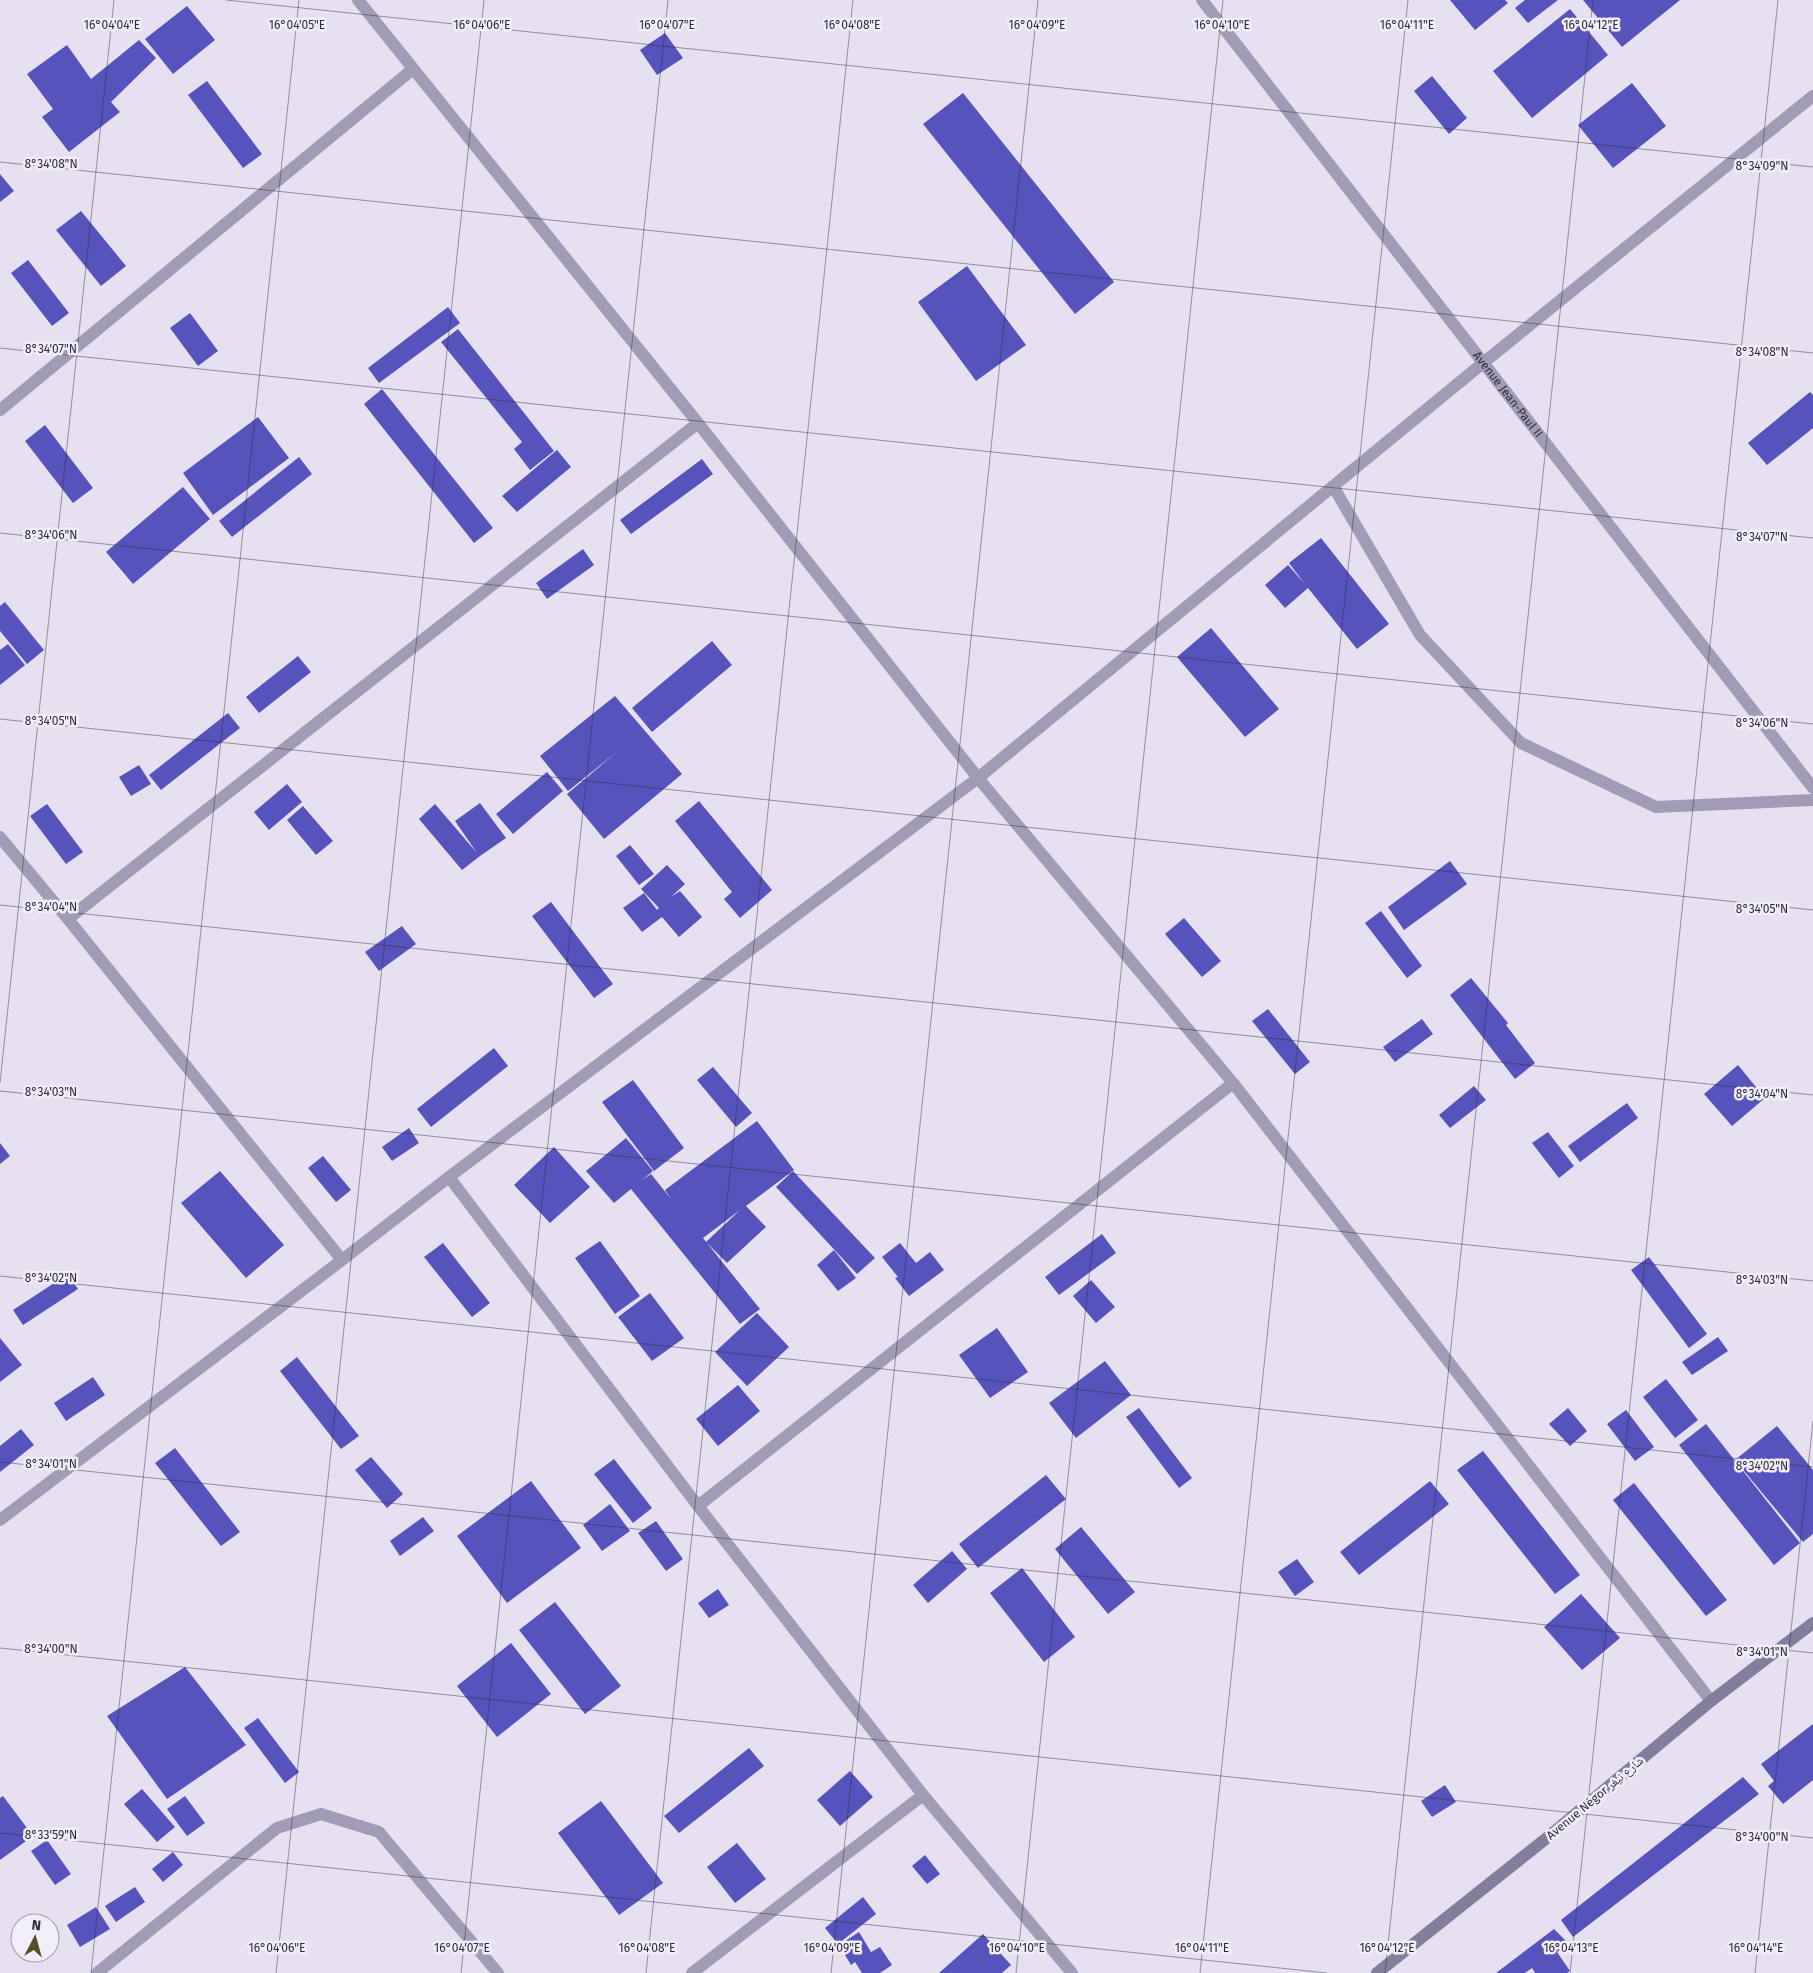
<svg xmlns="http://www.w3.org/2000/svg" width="1813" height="1973" viewBox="0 0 1813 1973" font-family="'Fira Sans','Noto Naskh Arabic',sans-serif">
<rect width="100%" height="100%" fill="#e6e0f1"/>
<path fill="#5653bc" d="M1450,0H1505L1508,3L1475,30Z
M1525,0H1558L1528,23L1515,8Z
M1583,0H1680L1622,47Z
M187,6L215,40L173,74L145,39Z
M1570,9L1608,55L1532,118L1493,71Z
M665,33L683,58L657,75L640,50Z
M139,40L156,58L111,102L120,112L69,152L42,117L53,109L27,74L67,45L91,79Z
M1432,76L1467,118L1449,134L1414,91Z
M207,81L262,154L243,168L188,95Z
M1632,83L1666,126L1613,168L1578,125Z
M963,93L1114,282L1075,314L923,124Z
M0,174L14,191L0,202Z
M81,211L126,266L101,286L56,230Z
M28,260L69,313L52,326L11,273Z
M967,266L1026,345L976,381L918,302Z
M448,307L460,323L379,383L368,368Z
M190,313L218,351L198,366L170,328Z
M458,329L554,451L530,470L514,449L522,442L441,342Z
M382,389L493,528L474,543L364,404Z
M1810,392L1813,395V428L1767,465L1748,443Z
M258,417L289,458L213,515L183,473Z
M45,425L93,488L73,503L25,441Z
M557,450L571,467L517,512L502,496Z
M299,457L312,474L232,537L219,521Z
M702,459L713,474L631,534L620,520Z
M183,487L210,519L133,584L106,552Z
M1321,538L1389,624L1357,649L1308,588L1285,608L1265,585L1288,565L1304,583L1289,563Z
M583,549L594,565L547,599L536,583Z
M5,602L44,650L27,664L0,631V606Z
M1211,628L1279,709L1245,737L1177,657Z
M712,641L732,665L652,732L632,708Z
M8,644L25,665L0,685V650Z
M298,656L311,672L259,713L246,697Z
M615,696L682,774L604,839L567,794L618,751L568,791L540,756Z
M228,713L240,728L161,790L149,775Z
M139,765L151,784L131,796L119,777Z
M547,772L563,791L513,834L496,814Z
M287,784L302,802L269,830L254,812Z
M699,801L772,890L740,918L724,899L732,892L675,821Z
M480,803L506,838L480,856L462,870L419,819L435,804L477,853L455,821Z
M47,804L83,852L66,864L30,816Z
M303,806L333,841L316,855L287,820Z
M630,845L654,874L639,885L616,856Z
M1450,861L1467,884L1404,930L1388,907Z
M667,865L685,884L671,897L680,891L702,917L679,937L662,917L642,932L623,908L644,893L657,910L659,908L641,889Z
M551,902L613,984L594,998L532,916Z
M1381,911L1422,966L1407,978L1365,923Z
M1184,918L1221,961L1202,977L1165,934Z
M402,926L416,944L379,971L365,952Z
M1471,978L1508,1023L1506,1025L1535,1063L1515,1079L1450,995Z
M1268,1009L1310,1062L1295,1074L1252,1021Z
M1422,1019L1433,1034L1395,1062L1383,1047Z
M494,1048L508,1066L431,1127L417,1109Z
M1738,1065L1765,1098L1732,1126L1704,1094Z
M713,1067L752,1113L736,1127L697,1080Z
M633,1080L684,1148L654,1171L602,1102Z
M1474,1086L1486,1100L1450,1128L1439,1115Z
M1627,1103L1638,1118L1580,1162L1568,1146Z
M757,1121L794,1170L746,1206L766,1227L727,1263L706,1242L740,1210L703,1238L760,1309L740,1324L631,1189L614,1203L586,1171L626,1138L653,1171L642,1180L651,1174L671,1199L665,1190Z
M409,1128L419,1143L392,1161L382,1147Z
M1548,1132L1574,1166L1559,1178L1532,1143Z
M0,1143L10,1156L0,1164Z
M554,1147L590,1187L550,1223L514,1185Z
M323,1156L351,1190L336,1202L308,1168Z
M220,1171L284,1245L246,1278L181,1203Z
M793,1171L875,1258L857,1274L776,1187Z
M1102,1234L1116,1253L1059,1295L1045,1277Z
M600,1241L640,1296L615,1314L575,1258Z
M443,1243L490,1303L472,1317L424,1257Z
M900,1243L916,1263L930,1252L944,1270L909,1296L895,1278L898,1277L882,1257Z
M834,1250L856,1278L838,1291L817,1265Z
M1649,1257L1707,1334L1689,1348L1631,1270Z
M68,1274L78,1289L23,1325L13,1310Z
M1091,1280L1115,1307L1096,1323L1073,1296Z
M650,1293L684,1338L652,1361L618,1317Z
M757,1313L789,1347L747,1386L715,1352Z
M997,1328L1028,1372L990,1398L959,1355Z
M1718,1337L1728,1351L1692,1375L1682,1362Z
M0,1338L22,1365L0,1382Z
M297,1357L359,1436L341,1449L280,1371Z
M1105,1361L1131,1395L1076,1438L1049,1403Z
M93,1377L105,1395L66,1421L54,1403Z
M1666,1379L1698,1420L1675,1438L1643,1397Z
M738,1385L760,1411L718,1446L696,1419Z
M1139,1408L1192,1478L1179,1488L1126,1417Z
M1568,1408L1587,1431L1570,1446L1549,1424Z
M1626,1410L1654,1447L1635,1461L1607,1424Z
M1706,1424L1800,1543L1774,1565L1679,1445Z
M1777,1426L1813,1470V1534L1803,1542L1735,1460Z
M21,1429L34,1445L0,1472V1446Z
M175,1448L240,1532L221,1546L155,1463Z
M1483,1451L1580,1575L1555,1594L1457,1470Z
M371,1457L403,1494L387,1508L355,1470Z
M614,1459L652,1508L633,1523L594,1474Z
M1046,1475L1066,1499L978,1568L959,1544Z
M531,1481L581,1548L507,1603L457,1536Z
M1430,1481L1449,1504L1359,1575L1340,1552Z
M1634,1483L1727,1600L1706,1616L1613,1500Z
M610,1504L630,1531L602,1551L583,1525Z
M423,1517L434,1531L400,1556L390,1541Z
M656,1521L683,1559L666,1571L638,1533Z
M1081,1527L1135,1592L1108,1614L1055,1549Z
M952,1551L967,1569L928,1603L913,1585Z
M1297,1559L1314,1582L1295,1596L1278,1572Z
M1022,1568L1075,1637L1044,1662L990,1593Z
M718,1589L729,1605L709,1618L698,1603Z
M1581,1594L1620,1638L1582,1670L1544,1627Z
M555,1602L621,1686L585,1714L519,1630Z
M511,1643L551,1694L497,1737L457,1686Z
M185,1667L246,1745L167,1799L107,1716Z
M258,1718L299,1772L285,1783L244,1728Z
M1813,1724V1780L1783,1804L1768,1786L1774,1781L1761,1764Z
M749,1748L764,1766L679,1833L664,1816Z
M850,1771L873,1797L840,1826L817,1800Z
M1743,1777L1759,1794L1573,1937L1561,1920Z
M1445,1785L1456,1802L1432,1817L1421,1801Z
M142,1789L175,1827L157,1842L124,1804Z
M3,1796L33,1836L0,1860V1798Z
M185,1796L205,1823L187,1836L167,1809Z
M601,1801L663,1883L619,1915L558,1833Z
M47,1840L71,1874L55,1885L31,1851Z
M737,1843L766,1879L735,1903L707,1867Z
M173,1852L183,1865L163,1882L152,1869Z
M925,1855L940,1874L927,1884L912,1866Z
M135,1887L145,1902L116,1922L105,1906Z
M863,1897L876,1914L838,1944L825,1928Z
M96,1907L110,1929L80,1947L67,1925Z
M1554,1929L1568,1943L1557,1952L1570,1971L1567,1973H1535L1532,1968L1525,1973H1496Z
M859,1932L871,1952L880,1947L892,1965L880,1973H862L855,1962L851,1965L839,1945Z
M983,1934L1011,1965L1002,1973H939Z"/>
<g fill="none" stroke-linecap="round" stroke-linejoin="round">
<path stroke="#a19bb5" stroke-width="12" d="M358,0L698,423L978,778L1233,1083L1711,1701
M0,410L413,69
M1333,486L1420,635L1521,743L1656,807L1813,800
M0,837L68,919L342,1260
M68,919L698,423
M449,1177L698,1506L923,1795L1072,1973
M698,1506L1233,1083
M0,1520L342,1260L449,1177L978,778L1483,363L1813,96
M97,1973L277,1828L321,1814L379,1832L498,1973
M692,1973L923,1795"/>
<path stroke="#a19bb5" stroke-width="12" id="s1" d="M1202,0L1813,788"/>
<path stroke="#837e9c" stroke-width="12" d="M1377,1973L1543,1841L1711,1701L1813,1623"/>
</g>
<path fill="none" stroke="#2c2b38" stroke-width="1" stroke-opacity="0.45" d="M226,0L1813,167M0,162L1813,353M0,348L1813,538M0,533L1813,724M0,719L1813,910M0,905L1813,1095M0,1083L114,0M0,1091L1813,1281M0,1276L1813,1467M0,1462L1813,1653M0,1648L1813,1838M0,1833L1327,1973M91,1973L299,0M276,1973L484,0M461,1973L668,0M646,1973L853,0M831,1973L1038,0M1016,1973L1223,0M1200,1973L1408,0M1385,1973L1593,0M1570,1973L1778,0M1755,1973L1813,1421"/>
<g text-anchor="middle" stroke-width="5" stroke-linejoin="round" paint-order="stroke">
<g font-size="12" fill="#2c2b38" stroke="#f1edf9">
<text dy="4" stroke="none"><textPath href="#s1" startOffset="499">Avenue Jean-Paul II</textPath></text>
<text transform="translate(1595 1798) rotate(-40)" y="4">Avenue Négor شارع نيغر</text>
</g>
</g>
<g font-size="12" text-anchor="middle" fill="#2c2b38" stroke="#f1edf9" stroke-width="5" stroke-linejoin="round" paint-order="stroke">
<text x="112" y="29">16°04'04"E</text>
<text x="297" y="29">16°04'05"E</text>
<text x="482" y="29">16°04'06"E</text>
<text x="667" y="29">16°04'07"E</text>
<text x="852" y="29">16°04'08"E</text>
<text x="1037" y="29">16°04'09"E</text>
<text x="1222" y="29">16°04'10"E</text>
<text x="1407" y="29">16°04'11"E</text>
<text x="1591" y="29">16°04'12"E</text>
<text x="51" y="168">8°34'08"N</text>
<text x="1762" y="170">8°34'09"N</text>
<text x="51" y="353">8°34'07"N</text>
<text x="1762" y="356">8°34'08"N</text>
<text x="51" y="539">8°34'06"N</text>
<text x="1762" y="541">8°34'07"N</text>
<text x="51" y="725">8°34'05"N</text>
<text x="1762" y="727">8°34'06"N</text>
<text x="51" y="911">8°34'04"N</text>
<text x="1762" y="913">8°34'05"N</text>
<text x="51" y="1096">8°34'03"N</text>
<text x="1762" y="1098">8°34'04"N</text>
<text x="51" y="1282">8°34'02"N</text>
<text x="1762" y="1284">8°34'03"N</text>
<text x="51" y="1468">8°34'01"N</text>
<text x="1762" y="1470">8°34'02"N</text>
<text x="51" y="1653">8°34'00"N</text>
<text x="1762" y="1656">8°34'01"N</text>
<text x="51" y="1839">8°33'59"N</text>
<text x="1762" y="1841">8°34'00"N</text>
<text x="277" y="1952">16°04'06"E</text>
<text x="462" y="1952">16°04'07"E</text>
<text x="647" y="1952">16°04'08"E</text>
<text x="832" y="1952">16°04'09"E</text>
<text x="1017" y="1952">16°04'10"E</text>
<text x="1202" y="1952">16°04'11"E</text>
<text x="1387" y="1952">16°04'12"E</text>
<text x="1571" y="1952">16°04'13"E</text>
<text x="1756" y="1952">16°04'14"E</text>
</g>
<g transform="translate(35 1938) rotate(6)"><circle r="24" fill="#f1edf9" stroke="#a29fac"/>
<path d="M0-4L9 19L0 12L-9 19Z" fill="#564f23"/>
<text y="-8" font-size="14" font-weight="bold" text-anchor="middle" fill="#2c2b38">N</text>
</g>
</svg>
